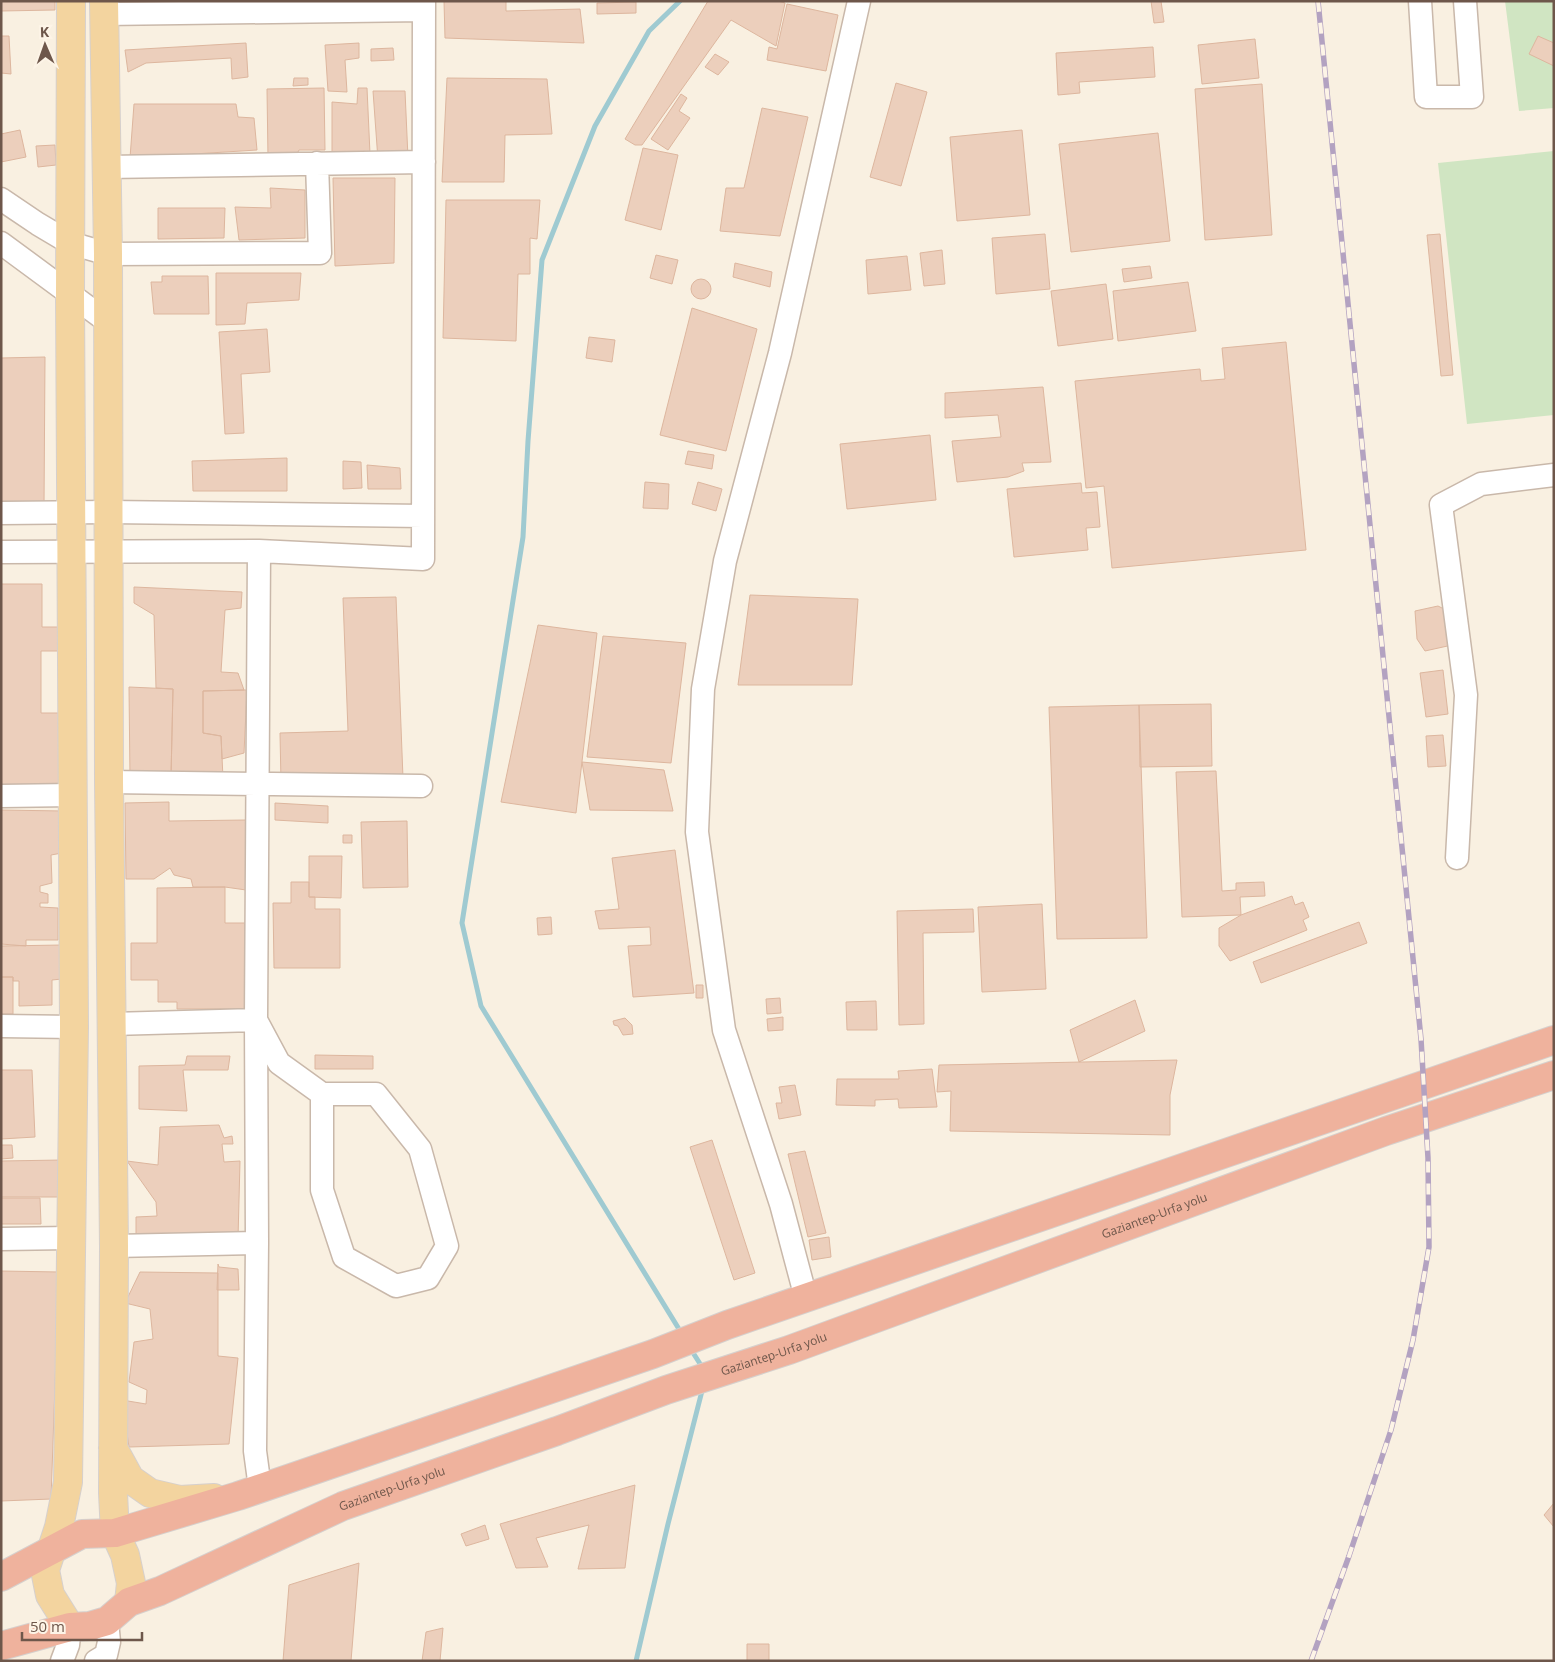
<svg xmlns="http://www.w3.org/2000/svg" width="1555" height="1662" viewBox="0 0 1555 1662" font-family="'Open Sans',sans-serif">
<rect width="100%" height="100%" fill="#f9f0e1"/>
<path fill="#d0e5c2" d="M1505,1H1554V108L1519,111Z
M1554,151V415L1467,424L1438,163Z"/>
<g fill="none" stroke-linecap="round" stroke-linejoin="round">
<path stroke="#9fcad1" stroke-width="5" d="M680,1L649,31L595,126L542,260L528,441L523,537L462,923L481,1006L682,1334
M690,1348L704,1370
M636,1661L668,1524L703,1387"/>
</g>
<path fill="#eccfbc" stroke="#ddb69e" d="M1,1H55V10L1,11Z
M444,1H506V11L580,9L584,43L445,38Z
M708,1H778L785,3L776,46L731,20L642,145H635L625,139Z
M1151,1H1161L1164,22L1154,23Z
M636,2V13L597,14V3Z
M787,4L838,15L826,71L767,60L769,47L777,49Z
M1,36H9L11,74L1,73Z
M1538,36L1554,43V66L1529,54Z
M1255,39L1259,78L1202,84L1198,45Z
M246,43L248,77L232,79L231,58L146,63L128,72L125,50Z
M359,43V58L345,60L347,92L328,91L325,45Z
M1153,47L1155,77L1079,82L1080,93L1058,95L1056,53Z
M393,48L394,60L371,61V49Z
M715,54L729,62L718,75L705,67Z
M294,78H308V85L293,86Z
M447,78L547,79L552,134L505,135L504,182H442Z
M896,83L927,92L901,186L870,177Z
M1262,84L1272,235L1205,240L1195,89Z
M324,88L325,150H299L295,158H268L267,89Z
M358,88H367L370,154L332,158V102L357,104Z
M373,91H405L408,158L378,160Z
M681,94L687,98L679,111L690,118L668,150L651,139Z
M134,104H236L238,117L254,118L257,150L130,158Z
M762,108L808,117L780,236L720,231L726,188H744Z
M20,130L26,157L1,162V134Z
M1022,130L1030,215L957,221L950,137Z
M1158,133L1170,241L1071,252L1059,144Z
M55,145L56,165L38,167L36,146Z
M643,148L678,155L661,230L625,220Z
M333,178H395L394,263L335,266Z
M270,188L305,190V238L239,240L235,207L271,208Z
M446,200H540L537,239L530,238V274H518L516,341L443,338Z
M158,208H225L224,238L158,239Z
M1045,234L1050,289L996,294L992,238Z
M1440,234L1453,375L1441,376L1427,235Z
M942,250L945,284L924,286L920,253Z
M656,255L678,260L672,284L650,278Z
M907,256L911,290L868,294L866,260Z
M735,263L772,272L770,287L733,277Z
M1150,266L1152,278L1124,282L1122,269Z
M216,273H301L299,300L247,303L245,324L216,325Z
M162,276H208L209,314H154L151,282H162Z
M691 289a10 10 0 1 1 20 0a10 10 0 1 1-20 0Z
M1188,282L1196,331L1118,341L1113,291Z
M1106,284L1113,339L1058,346L1051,291Z
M692,308L757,329L726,451L660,435Z
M267,329L270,372L241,374L244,433L225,434L219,332Z
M589,337L615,340L612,362L586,358Z
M1286,342L1306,550L1112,568L1104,486L1086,488L1075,381L1200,369L1201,381L1225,379L1222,348Z
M45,357L44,506L1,509V358Z
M1043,387L1051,462L1022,463L1024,471L1008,477L957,482L952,441L1001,437L998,415L945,418V393Z
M930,435L936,500L847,509L840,444Z
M688,451L714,455L712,469L685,464Z
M287,458V491H193L192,461Z
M343,461L361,462L362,488L343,489Z
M367,465L400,468L401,489H368Z
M645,482L669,484L668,509L643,508Z
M698,482L722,489L716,511L692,504Z
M1081,483L1082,493L1097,492L1100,527L1086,528L1088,550L1014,557L1007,489Z
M1,584H42V627H59L60,651H41V713H59L60,788H1Z
M134,587L242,592L241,608L225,610L221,672L238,673L244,690L203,691V733L221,736L223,778L171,777L173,689L156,688L154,615L134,603Z
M750,595L858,599L852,685H738Z
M396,597L403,778L281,782L280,733L348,731L343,598Z
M1438,606L1448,611L1452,645L1425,651L1417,639L1415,611Z
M538,625L597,633L576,813L501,802Z
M603,636L686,643L671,763L587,757Z
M1443,670L1448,714L1426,717L1420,673Z
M129,687L173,689L171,777L130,778Z
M247,690L244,753L222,759L221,736L203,733V691Z
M1211,704L1212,766L1140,767L1139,705Z
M1139,705L1147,938L1057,939L1049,707Z
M1443,735L1446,766L1428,767L1426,736Z
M582,762L664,770L673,811L590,810Z
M1216,771L1222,891L1236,890V883L1264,882L1265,896L1240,897L1241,915L1182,917L1176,772Z
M169,802V821L246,820L253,891L225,887H193L191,879L174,875L170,868L154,879H126L125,803Z
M275,803L328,806V823L275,820Z
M1,810L63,811L62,853L51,855L52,883L40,886V892L48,894V903H40V907L58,908V940H26V946L1,944Z
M407,821L408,887L363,888L361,822Z
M343,835H352V843H343Z
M675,850L694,993L633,997L628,946L651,945L650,927L599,929L595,911L619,909L612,858Z
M309,856H342L341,898L309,897Z
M291,882H309V897H315V909H340V968H274L273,903H291Z
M225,887V923H245V1009H177V1002H158V980H131V943H157V888Z
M1292,896L1295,905L1303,902L1309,917L1303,920L1307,930L1230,961L1219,946V928L1241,915Z
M1042,904L1046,989L982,992L978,907Z
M973,909L974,932L923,933L924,1024L899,1025L897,911Z
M551,917L552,934L538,935L537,918Z
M1359,922L1367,943L1261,983L1253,962Z
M62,945V979L52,980V1005L19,1006V981H13V977H1V946Z
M1,977H13V1014H1Z
M696,985H703V998H696Z
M780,998L781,1013L767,1014L766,999Z
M1135,1000L1145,1031L1079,1062L1070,1030Z
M876,1001L877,1030H847L846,1002Z
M783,1017V1030L768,1031L767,1019Z
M625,1018L632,1025L633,1034L623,1035L618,1026L614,1025L613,1021Z
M315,1055L373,1056V1069H315Z
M187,1056H230L228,1070H183L187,1111L139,1109V1066L185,1065Z
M1177,1060L1170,1095V1135L950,1131L951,1091L937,1092L939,1065Z
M932,1069L937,1107L899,1108L898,1099L875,1100V1106L836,1105L837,1079H899L898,1071Z
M1,1070H32L35,1137L1,1139Z
M795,1085L801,1115L779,1119L776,1103H782L779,1087Z
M219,1125L224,1138L232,1136L233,1144H222L224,1162L240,1161L238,1239L136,1242V1217L157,1216L156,1202L127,1161L158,1165L160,1127Z
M712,1140L755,1273L734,1280L690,1147Z
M1,1145H12L13,1158L1,1159Z
M805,1151L826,1233L808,1237L788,1154Z
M62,1160V1197H1V1161Z
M1,1198H40L41,1224H1Z
M829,1237L831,1257L812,1260L809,1240Z
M218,1264L219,1267L238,1269L239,1290H217Z
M1,1271L59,1272L51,1499L1,1501Z
M140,1272L218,1273V1356L238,1358L229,1444L129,1447L122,1400L146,1404L147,1390L129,1382L134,1342L153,1339L150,1309L125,1303Z
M635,1485L625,1568L578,1569L589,1525L536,1538L548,1567L516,1568L500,1524Z
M1554,1503V1527L1544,1515Z
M485,1525L489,1539L466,1546L461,1534Z
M359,1563L351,1661H283L289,1585Z
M443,1628L440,1661H422L426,1632Z
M747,1644H769V1661H747Z"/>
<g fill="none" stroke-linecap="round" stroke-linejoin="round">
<defs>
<path id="minor" d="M1420,1L1426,97H1472L1465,1
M104,14L424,10
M107,167L424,162
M1,199L38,224L70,243L108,254L320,253L317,163
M1,243L108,322
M1,513L109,512L423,516
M259,551L256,1020L257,1243L255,1451L260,1488
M1,552L259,551L423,559L424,1
M109,782L421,786
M1,796L73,795
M1457,858L1466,695L1441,505L1481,484L1554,475
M112,1024L256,1020L279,1063L322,1094V1190L344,1257L396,1286L428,1278L447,1246L420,1149L376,1094H322
M1,1026L74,1027
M1,1239L70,1238
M114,1246L257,1243
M806,1298L781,1204L724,1030L697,832L703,689L725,561L780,353L859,1
M62,1661L68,1645L70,1627
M96,1661L106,1655L109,1642L107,1621"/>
<path id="major" d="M104,1L108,254L109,782L114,1246L113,1493L115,1533L125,1555L131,1583L129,1602
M113,1448L130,1479L150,1493L180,1500L214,1498
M70,1627L50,1595L45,1570L59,1527L68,1482L74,1027L70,295L71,1"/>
<g id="highway">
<path d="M1,1577L82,1534L115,1533L238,1496L653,1354L727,1325L1554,1040"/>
<path id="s1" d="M1,1646L70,1627L90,1626L107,1621L129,1602L160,1591L343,1506L557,1431L666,1390L789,1350L1386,1131L1554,1075"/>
</g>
</defs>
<use href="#minor" stroke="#c9b8aa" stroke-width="25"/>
<use href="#major" stroke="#d6d0cd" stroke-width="30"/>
<use href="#highway" stroke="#d6d0cd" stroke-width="30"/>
<use href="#minor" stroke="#fff" stroke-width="22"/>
<use href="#major" stroke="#f3d49f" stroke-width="28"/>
<use href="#highway" stroke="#efb29d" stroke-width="28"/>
<defs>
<path id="rail" d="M1311,1661L1349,1556L1391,1430L1413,1340L1429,1247L1428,1158L1421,1039L1318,1"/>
</defs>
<use href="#rail" stroke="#b3a2c1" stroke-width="5.5"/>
<use href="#rail" stroke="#fdf4e7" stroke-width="4" stroke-dasharray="11" stroke-linecap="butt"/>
</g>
<g text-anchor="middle" stroke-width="4" stroke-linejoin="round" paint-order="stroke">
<g font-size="12" fill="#6e574b" stroke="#fdf4e7">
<text dy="4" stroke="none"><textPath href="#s1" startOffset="1235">Gaziantep-Urfa yolu</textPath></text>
<text dy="4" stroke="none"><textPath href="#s1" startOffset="830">Gaziantep-Urfa yolu</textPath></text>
<text dy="4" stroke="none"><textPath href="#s1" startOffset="425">Gaziantep-Urfa yolu</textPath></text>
</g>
</g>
<rect width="1555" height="1662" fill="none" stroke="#6e574b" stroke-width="5"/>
<g transform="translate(45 45) rotate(358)" stroke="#fdf4e7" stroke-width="4" paint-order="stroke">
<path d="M0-4L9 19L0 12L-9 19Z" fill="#6e574b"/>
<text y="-8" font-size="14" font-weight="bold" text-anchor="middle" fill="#6e574b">K</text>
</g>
<path d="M22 1632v8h120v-8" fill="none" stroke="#6e574b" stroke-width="2.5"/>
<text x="30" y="1632" font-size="15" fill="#6e574b" stroke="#fdf4e7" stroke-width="4" paint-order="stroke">50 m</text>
</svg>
